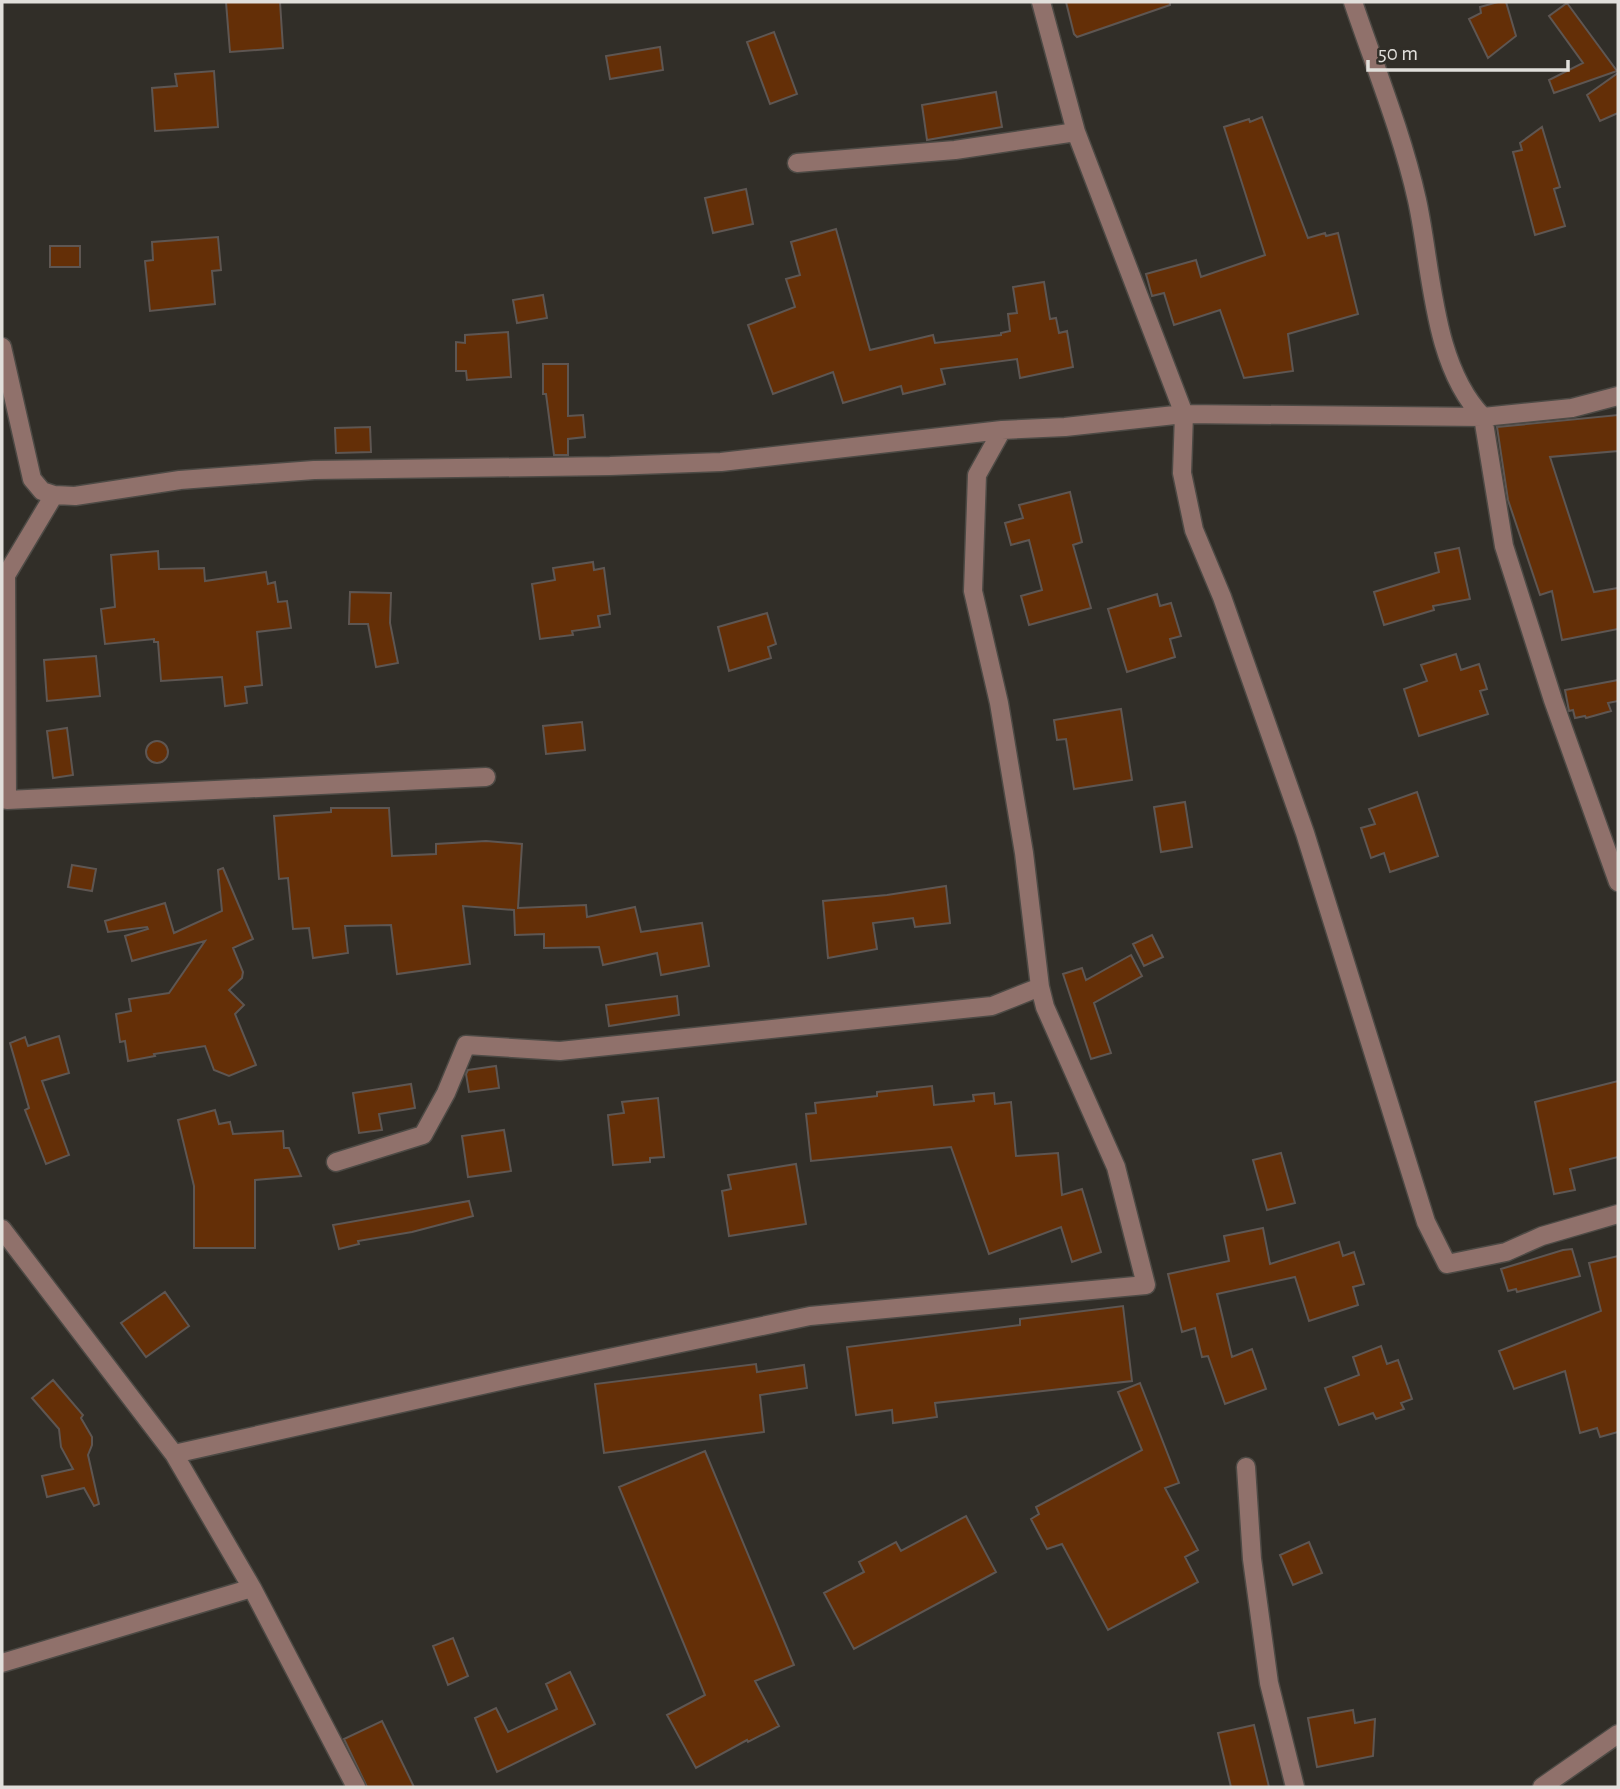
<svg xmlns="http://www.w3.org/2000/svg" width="1620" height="1789" viewBox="0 0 1620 1789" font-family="'Alegreya Sans',sans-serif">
<rect width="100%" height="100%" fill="#312e28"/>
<path fill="#642f07" stroke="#5e5652" stroke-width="2" d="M226,2H280L283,48L230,52Z
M1066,2H1170V5L1077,37L1074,34Z
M1498,2H1506L1516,36L1488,58L1469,19L1481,13L1480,7Z
M1567,3L1617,71L1554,93L1549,80L1583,63L1549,16Z
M774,32L797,94L770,104L747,42Z
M660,47L663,70L610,79L606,56Z
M214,71L218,127L155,131L152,88L177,86L175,74Z
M1618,73V113L1600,121L1587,95Z
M996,92L1002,127L927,140L922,105Z
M1262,117L1308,238L1325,233L1326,236L1338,233L1358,314L1288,334L1293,371L1244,378L1220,310L1174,325L1164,293L1152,296L1146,274L1196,260L1201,277L1265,255L1224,127L1249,119L1250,122Z
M1542,127L1560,187L1554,189L1565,226L1535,235L1513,152L1522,150L1520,143Z
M746,189L753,224L713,233L705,198Z
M836,229L870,350L933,335L935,343L1001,335V333L1010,331L1008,314L1017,313L1013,287L1044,282L1050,319L1056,318L1059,333L1067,331L1073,367L1020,378L1017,359L941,369L945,384L903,394L901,386L843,403L833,372L773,394L748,325L795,307L786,279L800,275L791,242Z
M218,237L221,270L212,271L215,304L150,311L145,261L153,260L152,242Z
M50,246H80V267H50Z
M543,295L547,318L517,323L513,300Z
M508,332L511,377L467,380L466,371H456V342L465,343V335Z
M543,364H568V416L583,415L585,437L568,439V455H554L546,394H543Z
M1618,415V451L1550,457L1594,592L1618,588V629L1562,640L1552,591L1540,595L1508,500L1497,427Z
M370,427L371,452L336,453L335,428Z
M1070,492L1082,542L1073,545L1091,608L1029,625L1021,596L1042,590L1029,540L1011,545L1005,523L1023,518L1019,505Z
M1459,548L1470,599L1433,606L1434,610L1384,625L1374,592L1439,572L1435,553Z
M158,551L159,569L204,568L205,581L266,572L268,584L275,582L278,602L287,601L291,628L257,632L262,685L245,687L247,703L225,706L222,677L161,681L158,642H154V639L105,644L101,609L115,607L111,555Z
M593,562L594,570L604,568L610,614L598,616L600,627L572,631L573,635L540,639L532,584L555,580L553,568Z
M350,592L391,593L390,623L398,663L376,667L368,624H349Z
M1157,594L1160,606L1171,603L1181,636L1170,639L1175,657L1127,672L1108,609Z
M767,613L776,644L768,647L771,658L729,671L718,627Z
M1456,654L1461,670L1479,664L1487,689L1480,691L1488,714L1419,736L1404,689L1427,681L1421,665Z
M96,656L100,696L47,701L44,660Z
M1618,680V701L1608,703L1611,711L1586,718L1585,716L1575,718L1573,710L1569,711L1565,690Z
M1121,709L1132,780L1074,789L1066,739L1057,740L1054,720Z
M582,722L585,750L546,754L543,726Z
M67,728L73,775L53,778L47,731Z
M146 752a11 11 0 1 1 22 0a11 11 0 1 1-22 0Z
M1417,792L1438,856L1390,872L1384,853L1371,858L1361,828L1375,824L1369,809Z
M1185,802L1192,847L1161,852L1154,807Z
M331,808H389L392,856L436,854V844L486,841L522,844L518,908L586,905L587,917L635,907L641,932L702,923L709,966L661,975L657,953L603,965L599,947L544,948V934L515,935L514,910L463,906L470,964L397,974L391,925L345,926L348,953L313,958L309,928L293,929L288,878L279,879L274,816L331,812Z
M72,865L96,869L92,891L68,887Z
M223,868L253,939L233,948L243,972L242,978L229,990L244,1005L235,1014L256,1065L229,1076L214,1070L205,1046L154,1054L155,1056L128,1061L125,1041L120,1042L116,1014L131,1011L129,999L169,993L205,941L132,961L125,936L148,929L147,927L108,932L105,921L165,903L174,933L222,911L218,870Z
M946,886L950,923L915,927L913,918L873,923L877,949L828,958L823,901L887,895Z
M1152,935L1163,957L1144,966L1133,944Z
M1131,955L1142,976L1094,1003L1111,1053L1091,1059L1063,974L1082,968L1086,980Z
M677,996L679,1015L609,1026L606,1005Z
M59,1036L69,1073L42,1081L69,1155L46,1164L25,1110L29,1108L10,1043L25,1037L28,1046Z
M496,1066L499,1088L469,1092L466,1074L468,1070Z
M1618,1081V1157L1570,1169L1575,1190L1554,1194L1535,1102Z
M411,1084L415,1108L379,1114L382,1130L359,1133L353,1093Z
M932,1086L934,1105L974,1101L973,1095L994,1093L995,1104L1011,1102L1016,1156L1058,1153L1062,1195L1082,1189L1101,1252L1072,1262L1061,1227L989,1254L951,1147L811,1161L806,1114L816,1113L815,1103L877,1096V1092Z
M658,1098L664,1157L650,1158V1162L613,1165L608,1115L624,1113L622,1102Z
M215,1110L219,1124L230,1122L233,1134L283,1131L284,1148H289L301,1176L255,1180V1248H194V1186L178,1120Z
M504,1130L511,1171L468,1177L462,1136Z
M1281,1153L1295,1203L1267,1210L1253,1160Z
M796,1164L806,1224L729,1236L722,1191L731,1189L728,1175Z
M469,1201L473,1216L412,1232L358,1241L359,1244L339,1249L333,1225Z
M1263,1228L1270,1264L1339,1242L1343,1256L1354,1252L1364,1284L1353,1287L1358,1305L1309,1321L1295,1277L1217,1294L1232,1357L1252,1349L1266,1389L1225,1404L1208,1356L1202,1357L1195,1328L1182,1332L1168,1274L1229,1261L1224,1236Z
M1572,1249L1580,1276L1517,1292L1516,1289L1508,1291L1501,1269L1563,1250Z
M1618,1256V1432L1600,1437L1597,1428L1580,1433L1565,1371L1514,1389L1499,1351L1601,1311L1589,1263Z
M165,1292L189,1326L146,1357L121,1323Z
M1123,1306L1132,1381L935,1403L937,1417L893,1423L892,1410L856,1415L847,1347L1020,1325V1319Z
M1381,1346L1387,1364L1398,1360L1412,1399L1401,1403L1404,1409L1376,1419L1373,1413L1339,1425L1325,1388L1359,1375L1353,1357Z
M756,1364L757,1372L804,1365L807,1388L760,1395L764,1432L604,1453L595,1384Z
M53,1380L83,1415L81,1418L92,1437V1445L88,1455L99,1504L94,1506L84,1488L47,1497L42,1476L73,1469L61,1447L59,1429L32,1398Z
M1140,1383L1179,1483L1165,1488L1198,1550L1185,1557L1198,1582L1108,1630L1062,1544L1047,1549L1031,1519L1039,1514L1036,1507L1142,1450L1118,1392Z
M705,1451L794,1665L755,1681L779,1726L748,1742L747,1740L696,1768L667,1715L705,1695L619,1487Z
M966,1516L996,1572L854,1649L824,1593L864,1572L859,1562L896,1542L901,1551Z
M1309,1542L1322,1573L1293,1585L1280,1555Z
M453,1638L468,1676L448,1685L433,1646Z
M570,1672L595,1724L497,1772L475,1718L496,1708L508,1732L557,1709L546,1684Z
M1353,1710L1355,1723L1375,1719L1373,1756L1317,1767L1308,1718Z
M382,1721L414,1787H367L344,1739Z
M1254,1725L1269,1787H1231L1218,1733Z"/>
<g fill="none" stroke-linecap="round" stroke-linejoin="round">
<defs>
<path id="minor" d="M1041,2L1076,132
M1353,2C1375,67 1402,133 1417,200C1432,268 1432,365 1483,417L1504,546L1553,700L1618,882
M797,163L955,150L1076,132L1184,414L1182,473L1194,530L1222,597L1305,833L1426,1222L1447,1264L1506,1252L1542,1236L1618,1214
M2,347L32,479L42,491L54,495L75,496L180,480L314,470L610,466L721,462L1002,430L1065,427L1184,414L1483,417L1572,408L1618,396
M6,575L7,800L486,777
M2,582L54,495
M336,1162L423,1135L446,1093L466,1045L560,1051L992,1006L1040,987
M2,1229L174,1454
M1246,1467L1252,1559L1269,1683L1295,1787
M2,1663L252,1588
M356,1787L252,1588L174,1454L518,1377L810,1316L1146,1285L1116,1167L1045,1007L1040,987L1024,853L999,703L973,591L977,475L1002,430
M1542,1787L1618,1734"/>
</defs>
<use href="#minor" stroke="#4d4a45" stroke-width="21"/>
<use href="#minor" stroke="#90716b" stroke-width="18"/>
</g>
<rect width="1620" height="1789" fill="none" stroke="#e1dfdb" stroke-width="7"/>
<path d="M1368 60v10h200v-10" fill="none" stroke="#e1dfdb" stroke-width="3.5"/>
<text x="1378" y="60" font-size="21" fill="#e1dfdb" stroke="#312e28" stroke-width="5" paint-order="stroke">50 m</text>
</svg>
